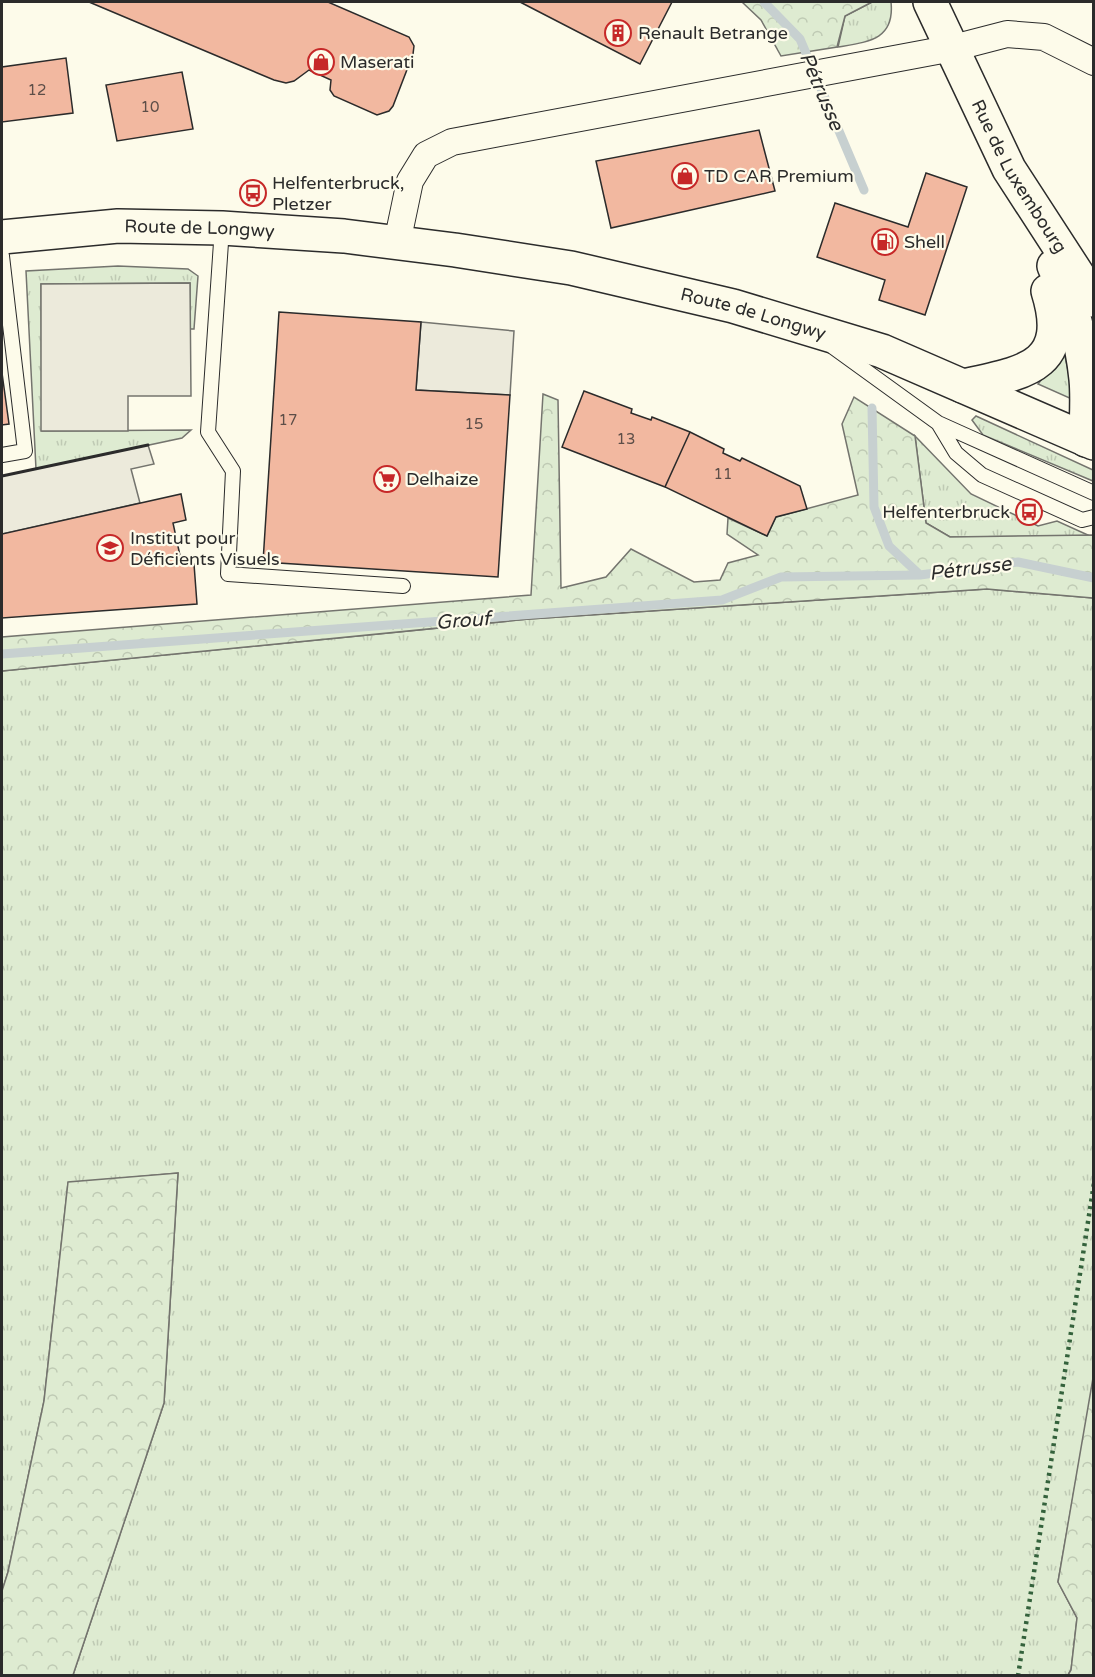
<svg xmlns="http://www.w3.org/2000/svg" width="1095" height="1677" viewBox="0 0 1095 1677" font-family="'Varela Round',sans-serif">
<defs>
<pattern id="grass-tufts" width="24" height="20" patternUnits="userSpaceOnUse" patternTransform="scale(1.5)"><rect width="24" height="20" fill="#deebd1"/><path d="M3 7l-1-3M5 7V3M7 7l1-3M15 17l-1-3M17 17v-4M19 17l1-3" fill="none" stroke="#bfcab4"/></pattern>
<pattern id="forest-crowns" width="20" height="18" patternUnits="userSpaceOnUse" patternTransform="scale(1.5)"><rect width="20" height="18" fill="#deebd1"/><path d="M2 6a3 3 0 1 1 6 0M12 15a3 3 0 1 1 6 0" fill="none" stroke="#bfcab4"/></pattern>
</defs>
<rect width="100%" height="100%" fill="#fdfbea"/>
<path fill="url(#grass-tufts)" stroke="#74746e" stroke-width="1.5" d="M872,2H891C895,40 868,42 838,47L845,16Z
M118,266L188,269L198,276L194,329H190V283L41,284L42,431L191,430L182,438L36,469L26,271Z
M1064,351L1074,400L1038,384Z
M976,416L1093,470V481L983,435L972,420Z
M915,436L971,494L1038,526L1057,521L1090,536L950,537L926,523Z
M987,589L1093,598L1094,1378L1058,1582L1077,1618L1071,1670L1068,1675H73L164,1403L178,1173L68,1183L44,1401L8,1572L2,1591V671L529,619Z"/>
<path fill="url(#forest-crowns)" stroke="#74746e" stroke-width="1.5" d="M742,2H872L845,16L837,47L781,56L761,20Z
M543,394L558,400L561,588L606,577L631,549L694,582L720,580L728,563L758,555L727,534L728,518L767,536L776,517L858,495L842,424L854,397L915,436L926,523L950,537L1093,535V598L987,589L529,619L2,671V637L531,595Z
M178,1173L164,1403L73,1675H2V1591L8,1572L44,1401L68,1182Z
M1093,1378V1675H1068L1071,1670L1077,1618L1058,1582Z"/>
<path fill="#eceadb" stroke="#74746e" stroke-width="1.5" d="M190,283L191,396H128V431H41V284Z
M421,322L514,331L510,395L416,390Z
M148,445L154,464L131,469L140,503L2,534V476Z"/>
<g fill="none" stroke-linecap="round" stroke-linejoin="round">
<path stroke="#c7d0d0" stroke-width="9" d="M764,2L800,39L864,190
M872,408L874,507L889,546L920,575
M2,654L722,600L781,577L920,575L1018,562L1094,578"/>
</g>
<path fill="#f2b8a0" stroke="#2b2b2b" stroke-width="1.5" d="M89,2H328L409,37L414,46L413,54L393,106L389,111L377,115L334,96L330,90L331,80L309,70L294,81L286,83L274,80Z
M520,2H672L640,64Z
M66,58L73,113L2,122V67Z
M182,72L193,129L117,141L106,85Z
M759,130L775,191L611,228L596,161Z
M926,173L967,187L925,315L879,300L885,280L817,257L835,203L908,227Z
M279,312L421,322L416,390L510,395L498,577L263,562Z
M2,373L9,424L2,425Z
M584,391L632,409L631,413L651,420L652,417L690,432L665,487L562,447Z
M690,432L724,449L723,453L740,461L742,458L800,486L807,509L776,517L767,536L665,487Z
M181,494L186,520L173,523L182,565L194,564L197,604L2,618V534Z"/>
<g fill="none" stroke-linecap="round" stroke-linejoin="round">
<defs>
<path id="service" d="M222,228L208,432L233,471L228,574L403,586
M2,256L8,308L2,309
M833,347L938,423L956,453L982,475L1082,520L1094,517
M938,423L1094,493
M2,455L25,451L8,308"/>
<path id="minor" d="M397,243L410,181L426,155L452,142L953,48L1007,34L1044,37L1094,62"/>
<g id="secondary">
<path id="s1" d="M930,2L1009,169L1094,300"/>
<path d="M1054,266C1071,301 1082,340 1086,379C1088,399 1086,420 1086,440"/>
<path d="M963,386C1022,373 1072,368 1048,291"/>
</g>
<g id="primary">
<path id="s2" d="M2,237L118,226L222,228L344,236L455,250L571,268L733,306L882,351L1094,443"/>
</g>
</defs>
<use href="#service" stroke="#2b2b2b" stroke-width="16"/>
<use href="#minor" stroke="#2b2b2b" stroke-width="28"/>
<use href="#secondary" stroke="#2b2b2b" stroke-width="36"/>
<use href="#primary" stroke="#2b2b2b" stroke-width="36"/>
<use href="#service" stroke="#fdfbea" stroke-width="14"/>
<use href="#minor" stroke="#fdfbea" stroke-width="26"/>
<use href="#secondary" stroke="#fdfbea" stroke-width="33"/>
<use href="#primary" stroke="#fdfbea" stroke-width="33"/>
<path stroke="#34623c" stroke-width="4.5" stroke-dasharray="3 4.5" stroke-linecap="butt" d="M1018,1676L1094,1183"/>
<path stroke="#2b2b2b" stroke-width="3" d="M2,476L148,445"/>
</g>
<defs>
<symbol id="building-ring" viewBox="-11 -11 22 22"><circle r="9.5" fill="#fdfbea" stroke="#c62828" stroke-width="1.5"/><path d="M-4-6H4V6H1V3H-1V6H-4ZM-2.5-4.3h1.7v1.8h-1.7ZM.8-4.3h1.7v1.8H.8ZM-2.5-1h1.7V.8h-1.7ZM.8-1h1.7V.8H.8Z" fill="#c62828"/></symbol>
<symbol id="shop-ring" viewBox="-11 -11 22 22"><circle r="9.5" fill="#fdfbea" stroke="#c62828" stroke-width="1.5"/><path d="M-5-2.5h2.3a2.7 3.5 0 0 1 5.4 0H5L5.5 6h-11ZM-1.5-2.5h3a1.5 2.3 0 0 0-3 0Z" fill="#c62828"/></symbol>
<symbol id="bus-ring" viewBox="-11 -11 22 22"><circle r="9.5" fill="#fdfbea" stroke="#c62828" stroke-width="1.5"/><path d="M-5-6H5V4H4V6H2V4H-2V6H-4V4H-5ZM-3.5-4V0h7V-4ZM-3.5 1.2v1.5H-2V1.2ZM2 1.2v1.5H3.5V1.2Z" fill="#c62828"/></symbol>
<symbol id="fuel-ring" viewBox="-11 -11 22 22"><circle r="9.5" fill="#fdfbea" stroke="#c62828" stroke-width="1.5"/><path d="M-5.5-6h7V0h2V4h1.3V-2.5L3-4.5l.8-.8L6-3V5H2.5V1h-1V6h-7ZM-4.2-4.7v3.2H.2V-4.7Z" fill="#c62828"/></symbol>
<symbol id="supermarket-ring" viewBox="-11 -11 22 22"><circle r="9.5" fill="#fdfbea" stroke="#c62828" stroke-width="1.5"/><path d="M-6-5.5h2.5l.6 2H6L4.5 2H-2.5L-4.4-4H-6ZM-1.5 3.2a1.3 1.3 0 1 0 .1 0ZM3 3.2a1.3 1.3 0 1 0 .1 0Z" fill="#c62828"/></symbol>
<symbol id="school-ring" viewBox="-11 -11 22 22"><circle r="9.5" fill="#fdfbea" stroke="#c62828" stroke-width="1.5"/><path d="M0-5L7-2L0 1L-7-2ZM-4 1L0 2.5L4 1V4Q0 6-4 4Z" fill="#c62828"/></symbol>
</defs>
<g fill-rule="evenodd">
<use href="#building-ring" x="603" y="18" width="30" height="30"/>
<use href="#shop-ring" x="306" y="47" width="30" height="30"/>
<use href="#shop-ring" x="670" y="161" width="30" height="30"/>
<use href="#bus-ring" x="238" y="178" width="30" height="30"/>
<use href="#fuel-ring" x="870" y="227" width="30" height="30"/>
<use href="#supermarket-ring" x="372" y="464" width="30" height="30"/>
<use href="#bus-ring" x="1014" y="497" width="30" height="30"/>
<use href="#school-ring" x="95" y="533" width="30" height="30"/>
</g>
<g text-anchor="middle" stroke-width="4.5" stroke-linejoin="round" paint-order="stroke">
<g font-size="15" fill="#5d4e48">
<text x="37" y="95">12</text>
<text x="150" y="112">10</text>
<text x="288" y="425">17</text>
<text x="474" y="429">15</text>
<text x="626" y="444">13</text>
<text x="723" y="479">11</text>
</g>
<g font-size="18" fill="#2b2b2b" stroke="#fdfbea" text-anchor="start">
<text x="638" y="39">Renault Betrange</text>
<text x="340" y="68">Maserati</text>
<text x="704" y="182">TD CAR Premium</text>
<text x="272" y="189">Helfenterbruck,<tspan x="272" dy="21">Pletzer</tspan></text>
<text x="904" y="248">Shell</text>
<text x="406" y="485">Delhaize</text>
<text x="1010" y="518" text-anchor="end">Helfenterbruck</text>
<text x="130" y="544">Institut pour<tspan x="130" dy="21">Déficients Visuels</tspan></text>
</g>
<g font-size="18" fill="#2b2b2b" stroke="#fdfbea">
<text dy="6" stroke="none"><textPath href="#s1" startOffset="196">Rue de Luxembourg</textPath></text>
<text dy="6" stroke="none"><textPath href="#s2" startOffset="198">Route de Longwy</textPath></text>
<text dy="6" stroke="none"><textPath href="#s2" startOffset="760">Route de Longwy</textPath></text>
</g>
<g font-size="20" font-style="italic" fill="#2b2b2b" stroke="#fdfbea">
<text transform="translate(822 91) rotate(67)" y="7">Pétrusse</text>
<text transform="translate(970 568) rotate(-7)" y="7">Pétrusse</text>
<text transform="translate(463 620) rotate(-4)" y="7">Grouf</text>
</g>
</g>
<rect width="1095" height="1677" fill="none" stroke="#2b2b2b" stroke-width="6"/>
</svg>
